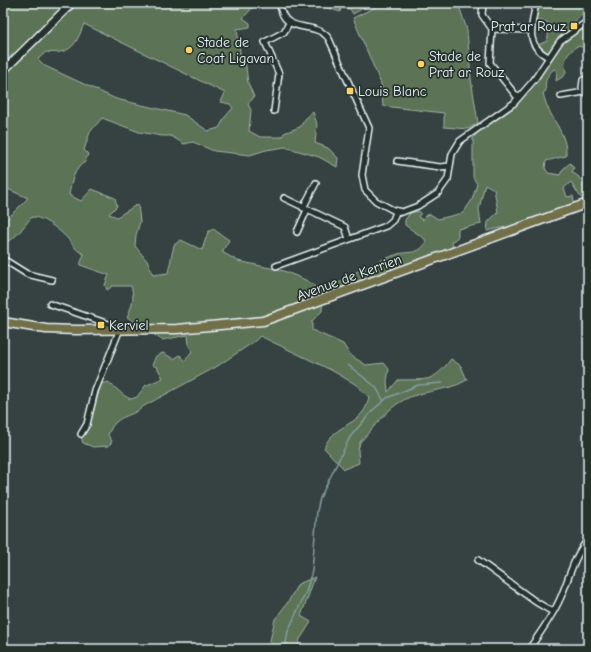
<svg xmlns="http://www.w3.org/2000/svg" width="591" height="652" viewBox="0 0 591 652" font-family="'Comic Neue',sans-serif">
<rect width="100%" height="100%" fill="#364141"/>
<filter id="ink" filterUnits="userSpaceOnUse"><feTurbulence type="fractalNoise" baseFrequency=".025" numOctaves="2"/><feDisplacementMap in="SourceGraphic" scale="8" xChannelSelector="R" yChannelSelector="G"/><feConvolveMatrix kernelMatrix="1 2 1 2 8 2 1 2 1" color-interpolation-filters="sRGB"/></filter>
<g filter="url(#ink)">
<path fill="#5c7357" stroke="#a2b2a8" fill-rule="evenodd" d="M3,3H78L79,5L81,3H257L243,18L250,23V27L237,29L241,60L245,59L248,83L254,97L248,104L251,110L249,131L260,137H282L284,133L300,127L305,119L313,112L317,124L315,143L328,148L338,158L337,167L319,157L285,147L266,150L250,155L214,151L193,142L184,144L171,136H162L139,132L102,118L90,132L84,150L88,154L85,162C74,168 71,183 69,195L81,201L92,189L115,198L117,206L109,214L117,217L138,204L140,222L136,235L135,246L148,262L153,275L168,273L174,245L181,240L202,250L208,232L213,229L229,240L222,252L238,261L284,271L308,281L323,293L322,311L312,321V330L343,344L350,355L366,365L384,363L389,369L387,381L388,392L398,380C427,379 432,384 451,359L461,366L467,380C446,393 417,389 397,404C383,414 372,430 360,442L358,450L359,463L344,469L324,448C333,426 355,426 365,409C367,406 368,400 369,397L355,384L331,370L260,336L255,341L216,367L144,406C130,419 116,413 108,435L112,441L109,446L93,447L83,443L81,437L88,429L101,384L108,382C116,387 122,396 131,399L137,397L145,386L163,378L157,367L152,365L156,356L163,353L174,359L180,355L185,361L192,351L189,346L188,335L162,340L127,317C132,306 135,298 131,286H113L107,290L105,285L109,275L80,265L84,254C75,250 74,246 68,239C61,231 42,216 32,217C22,227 17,240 3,243V223L28,198L3,187ZM84,24L225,93L221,102L230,104L233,108L225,117L219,128L208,131L185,115L116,99L45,66L38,59L46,52C72,55 76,44 84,24Z
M304,3H372L353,14L350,9L341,8L340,12L319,5L312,6Z
M384,3H458L467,30L471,79L478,123L468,129L444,127V113L383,106L381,84L353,18Z
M541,3H588L586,11L570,26L569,29L575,33L583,30L588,32V45L583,47L577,46C567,54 562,60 566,72L564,76L556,81L557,71L554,69C547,75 544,81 546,91L543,93C545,100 547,108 551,114C559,129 567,139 566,156L546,161L545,168L548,173L560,175L563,169L570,163L574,168L572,172L579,177L581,183L588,186V196L581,198L571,182L564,188L567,197L573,196L574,203L510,226L487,231L488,222L498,212L494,189L485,184L479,209L481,224L458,229V237L451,242L453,245L450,250L357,285L332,289C345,275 380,260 398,254C410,251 418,255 426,243L425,239L405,225V220L410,213L418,211L421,213L418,217L423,220L425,216L430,214L438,219L463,213L472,200L477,184L473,177V138L478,132L507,111L552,55L540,47V44L547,41L549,31L553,26L545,21H535L537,12Z
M315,577L301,616L311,622L299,641L298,649H268L275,619L288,602L298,584Z"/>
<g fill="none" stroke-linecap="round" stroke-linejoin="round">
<path stroke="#859ea1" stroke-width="1.5" d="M348,365L376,387L383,400
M285,649L288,631L306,592L312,571L317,511L320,498L350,437L374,409L387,398L418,385L443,383"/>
<defs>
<path id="minor" d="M280,3C282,37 316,19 329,39L369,128L362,175L365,190L376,201L393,210L402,212L418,206L438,193L448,179L452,154L460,141L514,103L534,80L560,41L588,21
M483,3L482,15L492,29L532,30
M536,3C532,26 524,44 548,57
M492,29L490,63L518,98
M588,79L583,80L582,88L584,92L588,93
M561,96L584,92
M274,111L279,74L265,42L284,32L289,23
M397,161L440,167L450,166
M284,198L345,227L349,239
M303,208L316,183
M297,232L307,210
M3,259L27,274L52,280
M276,266L386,226L393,220L396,212
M50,304L109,324V329
M81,434L87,424L95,391L120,329
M478,560L536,602L553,612
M529,649C540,633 552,617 560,599C569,579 573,557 588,540"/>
<path id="secondary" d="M3,71L72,3"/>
<path id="primary" d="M3,322L46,329L76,330L177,329L263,321L588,203"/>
</defs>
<use href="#minor" stroke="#e8f1f8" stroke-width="8"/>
<use href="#secondary" stroke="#e8f1f8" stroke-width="10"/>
<use href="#primary" stroke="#e8f1f8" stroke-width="11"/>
<use href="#minor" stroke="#26332d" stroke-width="5"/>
<use href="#secondary" stroke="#26332d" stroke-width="7"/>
<use href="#primary" stroke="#716f4a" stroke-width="8"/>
</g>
</g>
<g fill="#ffd166" stroke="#26332d" stroke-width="1.5">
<rect x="570" y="22" width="8" height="8" rx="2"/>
<circle cx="189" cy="50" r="4"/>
<circle cx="421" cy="64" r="4"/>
<rect x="346" y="87" width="8" height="8" rx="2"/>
<rect x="97" y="321" width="8" height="8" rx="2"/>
</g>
<g text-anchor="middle" stroke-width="3.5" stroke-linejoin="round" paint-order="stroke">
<g font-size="14" fill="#e8f1f8" stroke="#26332d" text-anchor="start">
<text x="566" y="31" text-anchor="end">Prat ar Rouz</text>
<text x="197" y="47">Stade de<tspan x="197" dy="16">Coat Ligavan</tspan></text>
<text x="429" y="61">Stade de<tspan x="429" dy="16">Prat ar Rouz</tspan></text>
<text x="358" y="96">Louis Blanc</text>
<text x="109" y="330">Kerviel</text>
</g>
<g font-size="14" fill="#e8f1f8" stroke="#26332d">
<text transform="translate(349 277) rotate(-20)" y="5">Avenue de Kerrien</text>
</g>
</g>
<rect width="591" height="652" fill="none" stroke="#26332d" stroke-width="16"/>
<rect x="8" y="8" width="575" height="636" fill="none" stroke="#e8f1f8" stroke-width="1.5" filter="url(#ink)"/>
</svg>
